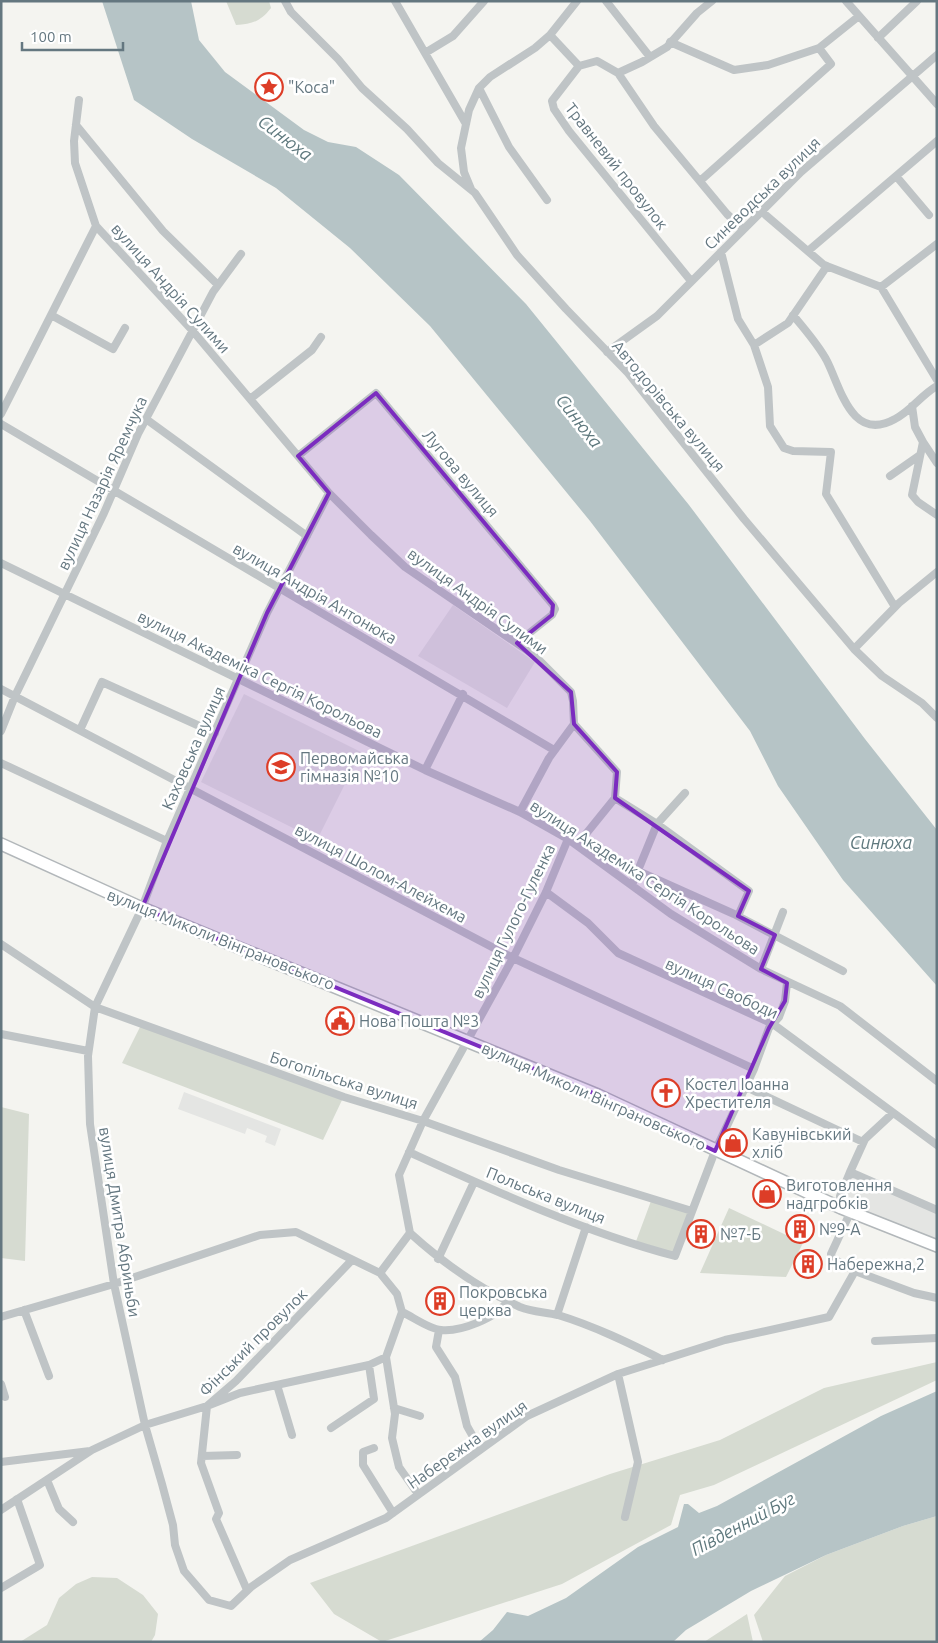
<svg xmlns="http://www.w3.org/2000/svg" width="938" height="1643" viewBox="0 0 938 1643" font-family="Ubuntu,sans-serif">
<rect width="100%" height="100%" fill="#f4f4f0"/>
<path fill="#e4e5e3" d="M453,605L535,662L507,708L418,656Z
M244,694L361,752L317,840L201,782Z
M184,1092L281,1129L275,1146L265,1142L267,1136L247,1128L245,1134L178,1109Z
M849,1174L937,1213V1240L844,1205L843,1196Z"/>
<path fill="#d6dbd1" d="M226,1H269L271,8C261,21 253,24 236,25Z
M141,1025L343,1098L323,1140L122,1063Z
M1,1107L29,1114L25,1261L1,1258Z
M651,1201L689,1212L675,1254L635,1244Z
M729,1208L803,1243L786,1277L700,1273Z
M937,1362V1380L714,1485L680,1495L671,1525L562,1584L382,1642L334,1614L310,1583L610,1474L720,1440L824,1388Z
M937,1516V1642H763L754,1615L785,1576L826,1555L903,1526Z
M92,1577L117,1578L143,1595L158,1614L155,1635L151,1642H20L47,1625L59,1598L76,1584Z
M747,1614L753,1642H704Z"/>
<path fill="#b6c4c6" d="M102,1H191L199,40L225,72L304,130L328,142L356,147L399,175L526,304L689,505L865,739L937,830V986L843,880L778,786L750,731L590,521L430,326L350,248L276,188L192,139L134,100Z
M937,1391V1516L903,1526L826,1555L751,1591L686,1630L673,1642H479L493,1630L507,1612L528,1616L566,1598L638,1547L678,1527L684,1504H688L699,1513L717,1506L881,1416Z"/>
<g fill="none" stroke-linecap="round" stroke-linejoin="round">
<defs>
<path id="primary" d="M1,844L142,908L598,1095L841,1208L937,1246"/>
</defs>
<use href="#primary" stroke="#b2b7ba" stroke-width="14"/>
<path stroke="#bfc4c6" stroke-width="8" d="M285,1L291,12L338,59L362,88L407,129L438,163L475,193L517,255L566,309L628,373L744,519L854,649L882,676L922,703L937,718
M395,1L466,124
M606,1L650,57
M846,1L937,104
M550,35L579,66
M878,38L917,1
M670,42L734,70L768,65L819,48L859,16
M425,53L453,36L484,1
M618,73L642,62L667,47L697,13L712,1
M479,88L509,147L547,200
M79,100L74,141L75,163L96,226L192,330L329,493L371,535L405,567L534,655L571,692L573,701L574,724L549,758L520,812
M76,125L163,231L218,285
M896,176L929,215
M700,181L831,64L819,48
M471,189L464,172L461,148L469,110L479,88L490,77L535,48L550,35L577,1
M761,211L824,265L881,287L937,380
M808,251L937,141
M721,252L738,319L754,345L768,387L770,426L784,448L793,451L831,452L826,494L895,607
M691,281L569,131L554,109L552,101L579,66L597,61L618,73L654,126L727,214L743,229
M881,287L937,244
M51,315L113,349L125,328
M793,315C805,330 818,344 827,361C841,389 852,443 895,419C911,411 921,395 937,386
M754,345L788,323L827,266
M607,352L657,316L801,172L937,55
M250,399L312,350L321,337
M912,406L915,427L923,442L912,495L918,502L937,515
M1,414L96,226
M146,419L307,536
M1,424L554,750
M923,442L937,463
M298,456L376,393L553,605L555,609L552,615L517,643
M890,476L920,455
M329,493L267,613L167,841L142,908L95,1007L88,1056L90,1124L114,1284L145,1425L162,1484L173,1525L175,1545L184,1571L209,1600L231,1606L251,1587L290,1560L386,1518L527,1416L618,1374L725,1340L829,1317L855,1271L832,1258L831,1254L850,1213
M1,563L425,770L520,812L568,839L671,914L761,969L840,1006L937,1081
M854,649L899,603L937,572
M1,689L513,958L754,1069
M574,724L617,772L615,798L577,845
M80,730L102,682L215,733
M1,731L15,696L104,513L138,434L213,292L241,254
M1,763L167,841
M425,770L463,694
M615,798L657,824L749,891L738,916
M638,871L734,914L843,971
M632,885L657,824L685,793
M546,892L588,923L618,953L773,1024L937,1145
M1,944L95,1007L344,1097L423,1121L559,1170L692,1211
M761,969L783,912
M1,1034L88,1051
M746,1087L863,1142
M893,1113L865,1139L850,1172L937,1210
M409,1152C495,1191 584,1232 675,1256L715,1151L754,1069L769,1028L779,1017L785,1001L787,983
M841,1208L840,1196L850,1172
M410,1233L399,1175L423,1121L513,958L546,892L568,839
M410,1233C442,1262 480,1289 520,1307C532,1312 546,1312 558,1315C594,1326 629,1343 663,1360
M438,1259L474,1182
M855,1271L914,1293L937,1298
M380,1273L397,1294L402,1312
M24,1310L49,1376
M402,1312L386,1357L395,1414L392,1438L399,1467L418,1494
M402,1312C413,1317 429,1329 441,1330C460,1332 498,1318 507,1301
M557,1315L586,1227
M1,1317L114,1284L260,1235L296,1232L380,1273L410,1233
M439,1330L436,1347L455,1377L467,1426L480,1449
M875,1341L937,1338
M618,1374L638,1462L625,1517
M1,1384L5,1397
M277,1385L292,1435
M394,1408L420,1416
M331,1428L374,1399L369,1365
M374,1448L363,1452V1465L393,1513
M202,1456L237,1455
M1,1462L90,1451
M47,1480L59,1509L73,1522
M1,1510L92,1450L145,1425L207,1406L240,1393L369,1365L386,1357
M1,1588L40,1565L17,1499
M247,1590L216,1519L219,1513L201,1463L207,1406L236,1381L352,1260"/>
<use href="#primary" stroke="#fff" stroke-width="11"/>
</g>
<path fill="#7b2cbf" fill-opacity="0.2" stroke="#7b2cbf" stroke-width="4" stroke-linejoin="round" d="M376,393L553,605L552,615L517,643L571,692L574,724L617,772L615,798L749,891L738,916L775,935L761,969L787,983L785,1001L769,1028L715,1151L598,1095L142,908L267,613L329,493L298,456Z"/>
<defs>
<symbol id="sight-ring" viewBox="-11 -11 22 22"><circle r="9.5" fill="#fff" stroke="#dd3d27" stroke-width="1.5"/><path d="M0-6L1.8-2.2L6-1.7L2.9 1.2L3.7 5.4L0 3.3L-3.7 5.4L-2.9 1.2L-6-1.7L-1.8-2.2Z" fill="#dd3d27"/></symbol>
<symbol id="school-ring" viewBox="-11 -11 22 22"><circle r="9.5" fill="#fff" stroke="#dd3d27" stroke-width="1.5"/><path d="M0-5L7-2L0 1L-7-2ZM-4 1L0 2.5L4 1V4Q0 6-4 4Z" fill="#dd3d27"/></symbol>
<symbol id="civic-ring" viewBox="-11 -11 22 22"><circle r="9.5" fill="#fff" stroke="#dd3d27" stroke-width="1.5"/><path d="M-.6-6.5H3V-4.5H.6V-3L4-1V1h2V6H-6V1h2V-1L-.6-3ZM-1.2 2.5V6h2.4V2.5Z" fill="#dd3d27"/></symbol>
<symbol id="church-ring" viewBox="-11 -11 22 22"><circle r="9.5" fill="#fff" stroke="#dd3d27" stroke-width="1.5"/><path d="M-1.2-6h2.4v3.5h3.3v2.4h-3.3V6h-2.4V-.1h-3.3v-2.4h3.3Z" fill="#dd3d27"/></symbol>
<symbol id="shop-ring" viewBox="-11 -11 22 22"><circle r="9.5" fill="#fff" stroke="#dd3d27" stroke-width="1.5"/><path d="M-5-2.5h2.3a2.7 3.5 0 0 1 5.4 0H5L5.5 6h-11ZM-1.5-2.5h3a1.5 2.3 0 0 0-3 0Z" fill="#dd3d27"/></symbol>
<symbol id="building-ring" viewBox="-11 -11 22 22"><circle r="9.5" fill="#fff" stroke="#dd3d27" stroke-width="1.5"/><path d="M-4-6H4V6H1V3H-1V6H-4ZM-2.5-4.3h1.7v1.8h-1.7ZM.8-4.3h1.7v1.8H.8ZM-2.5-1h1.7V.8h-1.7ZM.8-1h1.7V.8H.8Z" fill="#dd3d27"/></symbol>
</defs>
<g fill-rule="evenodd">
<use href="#sight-ring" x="253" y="71" width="32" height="32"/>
<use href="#school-ring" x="265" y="751" width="32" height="32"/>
<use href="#civic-ring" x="324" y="1005" width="32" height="32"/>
<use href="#church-ring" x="650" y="1077" width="32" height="32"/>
<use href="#shop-ring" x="717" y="1127" width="32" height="32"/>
<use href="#shop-ring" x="751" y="1178" width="32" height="32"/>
<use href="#building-ring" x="784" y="1213" width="32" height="32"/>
<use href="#building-ring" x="685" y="1218" width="32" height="32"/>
<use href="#building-ring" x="792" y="1248" width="32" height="32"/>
<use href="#building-ring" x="424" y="1285" width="32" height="32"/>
</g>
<g text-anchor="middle" stroke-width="5" stroke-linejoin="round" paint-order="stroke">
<g font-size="16" fill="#647780" stroke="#fff" text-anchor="start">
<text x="288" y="93">"Коса"</text>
<text x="300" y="764">Первомайська<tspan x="300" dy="18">гімназія №10</tspan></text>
<text x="359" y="1027">Нова Пошта №3</text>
<text x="685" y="1090">Костел Іоанна<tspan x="685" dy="18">Хрестителя</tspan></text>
<text x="752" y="1140">Кавунівський<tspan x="752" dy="18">хліб</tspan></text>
<text x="786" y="1191">Виготовлення<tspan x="786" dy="18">надгробків</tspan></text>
<text x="819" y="1235">№9-А</text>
<text x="720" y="1240">№7-Б</text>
<text x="827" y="1270">Набережна,2</text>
<text x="459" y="1298">Покровська<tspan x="459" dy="18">церква</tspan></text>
</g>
<g font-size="16" fill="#647780" stroke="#fff">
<text transform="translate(617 166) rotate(52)" y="6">Травневий провулок</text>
<text transform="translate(762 193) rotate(-44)" y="6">Синеводська вулиця</text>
<text transform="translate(171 288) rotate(48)" y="6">вулиця Андрія Сулими</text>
<text transform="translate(669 406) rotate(50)" y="6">Автодорівська вулиця</text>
<text transform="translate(461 473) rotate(50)" y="6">Лугова вулиця</text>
<text transform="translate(102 483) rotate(-65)" y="6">вулиця Назарія Яремчука</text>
<text transform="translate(315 593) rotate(30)" y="6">вулиця Андрія Антонюка</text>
<text transform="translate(478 601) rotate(36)" y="6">вулиця Андрія Сулими</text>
<text transform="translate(260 674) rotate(26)" y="6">вулиця Академіка Сергія Корольова</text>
<text transform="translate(193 748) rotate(-66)" y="6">Каховська вулиця</text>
<text transform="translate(381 873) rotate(28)" y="6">вулиця Шолом-Алейхема</text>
<text transform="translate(645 877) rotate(33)" y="6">вулиця Академіка Сергія Корольова</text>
<text transform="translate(513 921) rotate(-64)" y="6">вулиця Гулого-Гуленка</text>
<text transform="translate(221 939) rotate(22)" y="6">вулиця Миколи Вінграновського</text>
<text transform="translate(722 988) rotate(25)" y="6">вулиця Свободи</text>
<text transform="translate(344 1080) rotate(18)" y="6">Богопільська вулиця</text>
<text transform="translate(594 1096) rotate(24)" y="6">вулиця Миколи Вінграновського</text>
<text transform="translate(546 1195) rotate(22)" y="6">Польська вулиця</text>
<text transform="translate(120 1222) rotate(81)" y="6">вулиця Дмитра Абриньби</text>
<text transform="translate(253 1342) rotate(-45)" y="6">Фінський провулок</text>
<text transform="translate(467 1444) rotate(-35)" y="6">Набережна вулиця</text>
</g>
<g font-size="18" font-style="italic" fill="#5f797e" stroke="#fff">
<text transform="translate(285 138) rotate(37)" y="6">Синюха</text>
<text transform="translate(579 421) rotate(52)" y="6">Синюха</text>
<text x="881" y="849">Синюха</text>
<text transform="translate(743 1524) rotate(-28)" y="6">Південний Буг</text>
</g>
</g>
<rect width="938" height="1643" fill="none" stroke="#647780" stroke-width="5"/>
<path d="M22 42v8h101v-8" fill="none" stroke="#647780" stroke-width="2.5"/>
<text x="30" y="42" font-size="15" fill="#647780" stroke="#ffffff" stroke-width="4" paint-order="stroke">100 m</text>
</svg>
